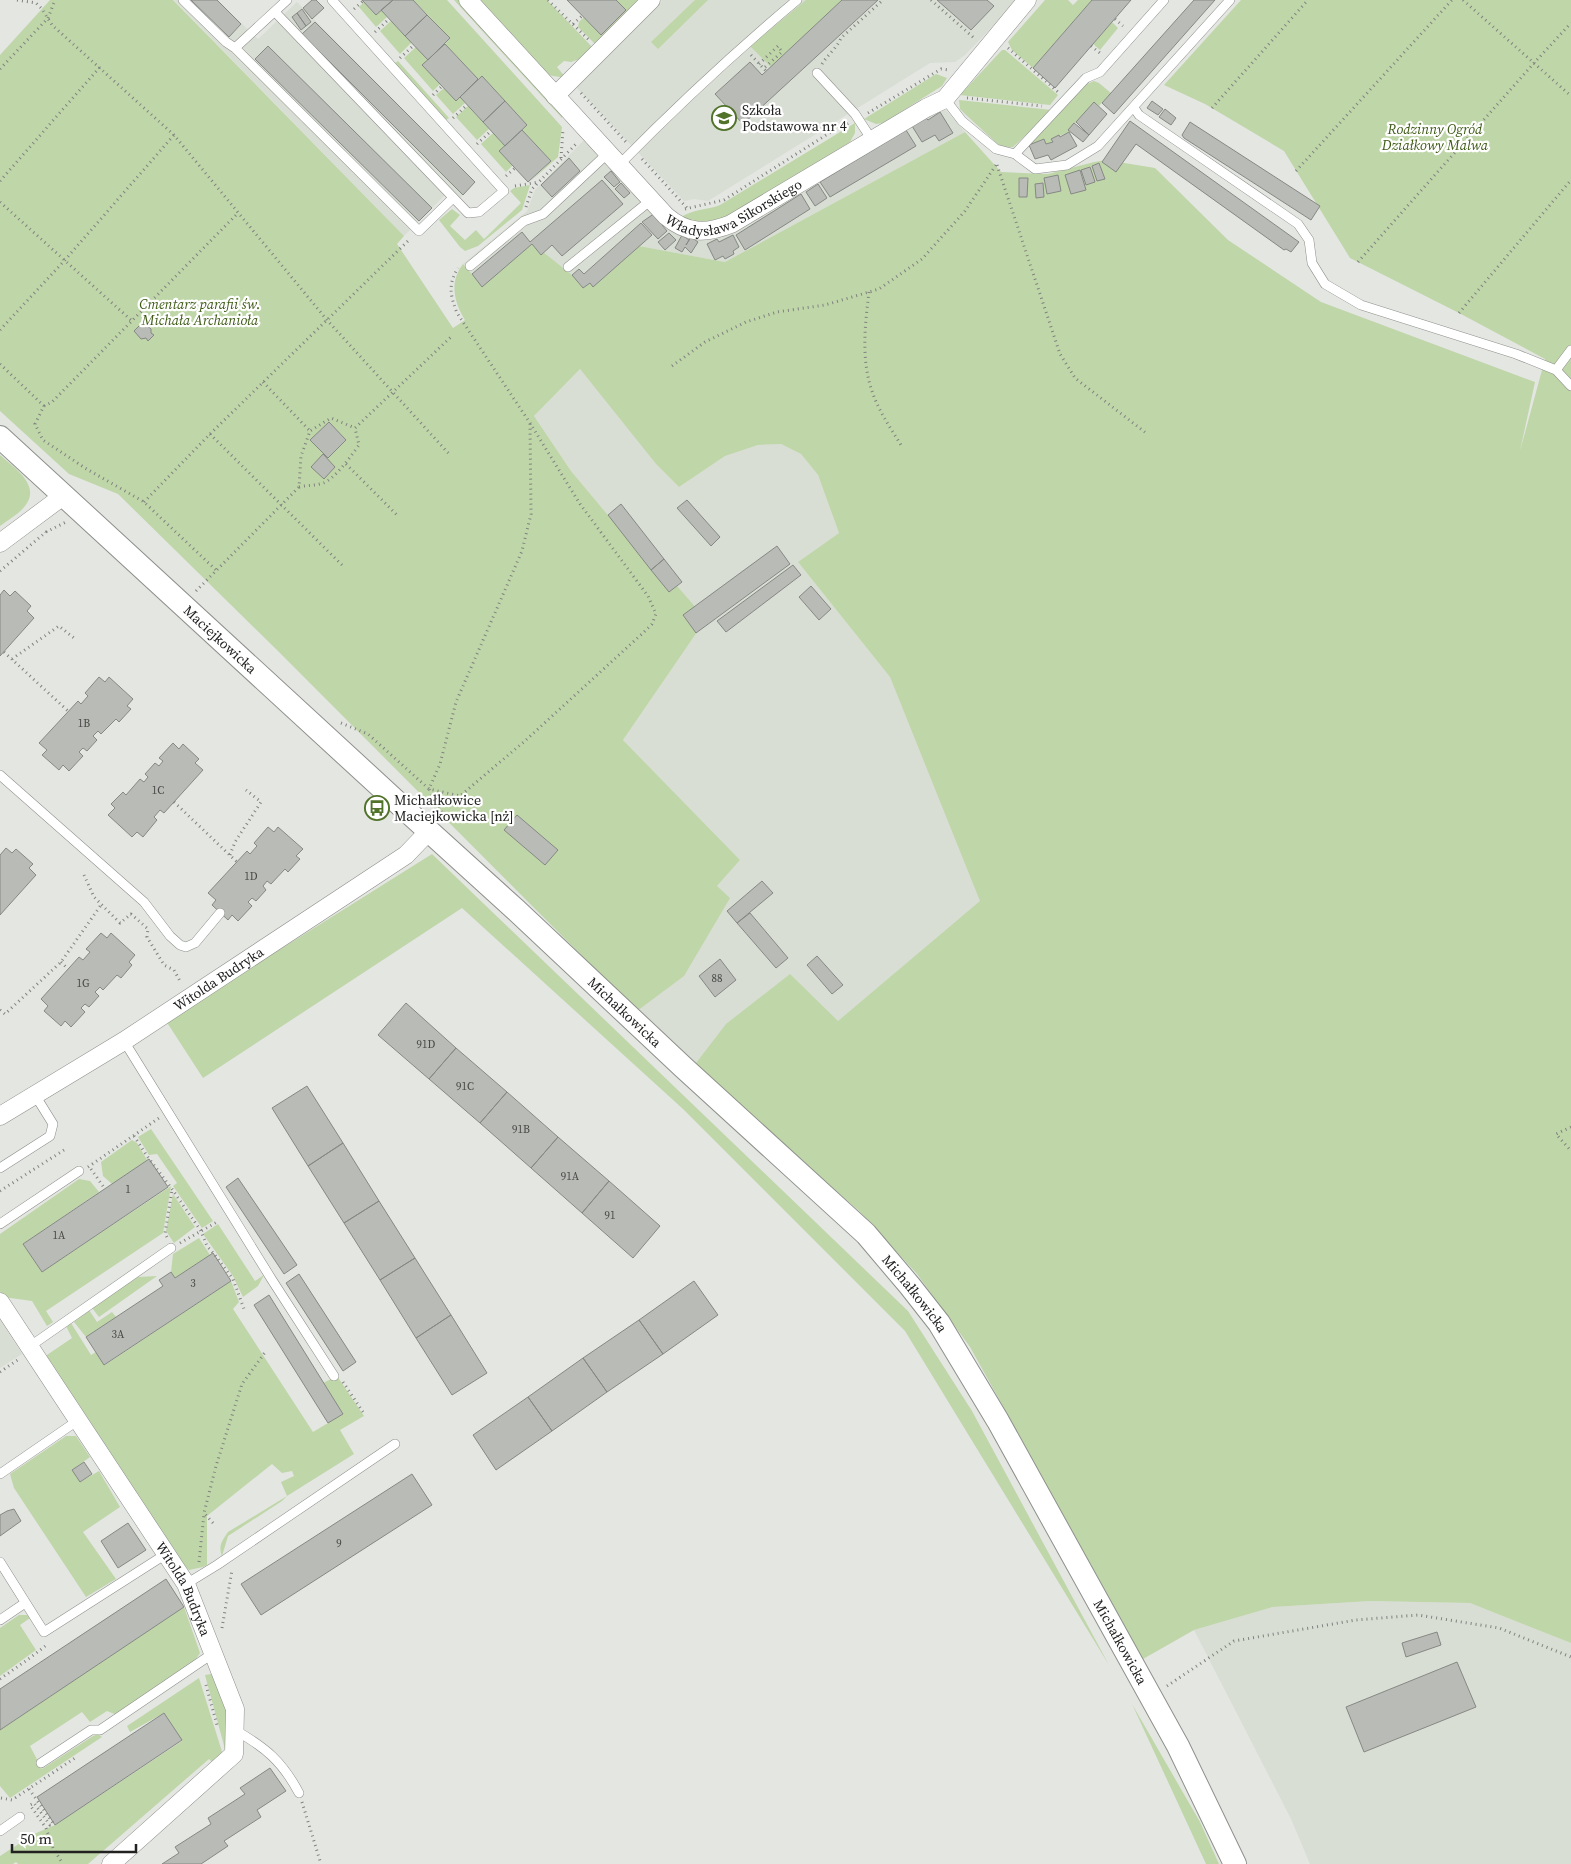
<svg xmlns="http://www.w3.org/2000/svg" width="1571" height="1864" viewBox="0 0 1571 1864" font-family="'Source Serif 4',serif">
<rect width="100%" height="100%" fill="#e4e6e2"/>
<path fill="#d8ded3" d="M174,0H217L258,39L297,2L475,182L455,204L446,194L404,236Z
M662,0H1018L965,55L955,62L930,63L708,201L694,199L684,201L575,86Z
M943,107L965,132L725,262L639,246L583,288L572,275L543,253L482,287L463,264L527,211L535,190L586,138L679,233Z
M580,369L656,464L679,487L725,456L758,445L781,444L801,454L818,475L839,533L798,562L890,677L981,901L837,1022L693,1067L637,1011L717,886L740,860L623,740L706,619L650,555L607,514L571,471L534,416Z
M0,1320L22,1354L0,1368Z
M1370,1601L1470,1603L1571,1643V1864H1310L1291,1819L1194,1630L1273,1607Z"/>
<path fill="#bfd6a9" d="M50,0H173L404,236L397,244L453,328L465,320C454,302 449,282 463,264L482,286L532,244L540,254L543,252L572,275L583,288L639,246L725,262L965,132L1001,172L1048,174L1094,162L1106,160L1155,168L1228,240L1321,302L1535,382L1520,451L1545,359L1459,313L1350,258L1284,151L1205,104L1164,85L1241,0H1571V1643L1470,1603L1370,1601L1273,1607L1194,1630L1143,1659L970,1347L917,1274L858,1210L693,1067L726,1024L790,974L838,1021L980,901L890,677L798,562L839,533L818,475L801,454L781,444L758,445L725,456L679,487L656,464L580,369L534,416L571,471L607,514L650,555L706,619L623,740L740,860L717,886L730,898L684,976L637,1011L278,651L118,494L69,474L0,411V55Z
M413,0H447L562,127L558,157L531,181L551,161L522,130L527,125L482,76L478,79L445,44L450,38Z
M454,0H461L562,112V118Z
M478,0H547L595,50L583,60L580,59L571,62L564,61L557,67L566,78L547,75Z
M616,0H639L599,48L578,27L579,22L584,17L601,34L626,10Z
M695,0H708L658,49L651,42Z
M806,0H842L771,67L750,46Z
M1045,0H1068L1073,5L1078,0H1092L1033,68L1012,50L1008,42Z
M364,2L376,15L381,10L387,17L376,27L359,7Z
M391,21L412,42L400,54L380,31Z
M1112,22L1118,28L1100,50L1093,44Z
M416,47L428,60L440,84L433,91L404,58Z
M1002,50H1005L1058,95L1050,105L960,95Z
M398,61L449,118L446,120L395,63Z
M936,74L947,78L942,86L883,123L876,124L864,119Z
M1094,81L1099,83L1111,93L1099,106L1094,102L1069,130V132L1052,139L1053,142L1046,144L1044,139L1029,145L1087,84Z
M444,88L455,100L460,97L465,103L453,114L436,95Z
M959,100L1052,110L1013,147L1002,148L965,114L960,109Z
M468,106L489,129L477,140L456,117Z
M855,123V133L850,142L724,221L707,224L680,218C692,209 707,210 720,205Z
M493,133L505,146L500,151L513,165L506,172L481,144Z
M530,185L522,210L478,246L465,251L460,247L439,220L452,209L460,215L450,226L465,240L476,230L484,239L521,203L510,191L514,188Z
M0,455C13,467 42,485 25,506C19,514 8,520 0,526Z
M432,854L908,1311L972,1411L1109,1665L905,1331L683,1109L462,908L203,1078L166,1021Z
M151,1129L213,1221L202,1228L173,1186L177,1183L157,1154L149,1155L138,1137Z
M132,1140L137,1143L147,1160L112,1184L103,1176L101,1162Z
M79,1179L90,1181L99,1192L23,1244L42,1272L171,1186L163,1233L46,1311L53,1322L47,1326L32,1301L3,1297L0,1291V1234Z
M173,1194L195,1227L174,1243L166,1231Z
M218,1224L255,1281L264,1275L258,1286L243,1297L233,1276L203,1234Z
M199,1238L210,1255L175,1278L171,1272L173,1254Z
M157,1276L99,1317L92,1308L138,1277Z
M231,1281L239,1302L233,1309L313,1432L343,1414L323,1383L337,1376L364,1416L340,1430L354,1454L287,1496L282,1501L228,1536L222,1556C218,1546 222,1541 228,1532L287,1496L281,1482L294,1476L292,1471L282,1473L272,1464L207,1516V1565L203,1567L189,1570L177,1560L44,1357L72,1338L66,1326L71,1323L91,1355L96,1352L105,1365Z
M89,1310L97,1322L112,1312L116,1317L86,1337L74,1322Z
M66,1436H76L90,1457L72,1470L80,1482L99,1471L120,1507L83,1532L116,1579L86,1597L14,1488L10,1474Z
M184,1607L200,1653L192,1665L117,1715L107,1711L90,1722L82,1712L30,1746L42,1769L93,1736L98,1734L102,1737L10,1798L0,1786V1730Z
M19,1615H27L30,1618L20,1625L36,1650L0,1676V1628Z
M211,1674L217,1679L230,1716L226,1753L205,1675Z
M199,1678L224,1758L215,1765L209,1759L88,1864H18L16,1862L13,1864H0V1856L34,1834L55,1825L182,1741L164,1713L130,1732L127,1726Z
M1132,1704L1200,1822L1219,1864H1206Z"/>
<path fill="#b9bbb7" stroke="#868884" d="M191,0H217L241,24L229,37Z
M312,0H316L324,8L312,19L303,8Z
M362,0H393L376,15Z
M393,0H413L427,15L405,36L381,10Z
M567,0H616L626,10L601,35Z
M842,0H878L743,124L715,94L750,62L762,75Z
M937,0H987L994,6L971,30Z
M1092,0H1131L1055,88L1033,68Z
M1194,0H1215L1114,114L1102,103Z
M302,9L311,22L306,26L297,13Z
M297,13L306,26L301,30L292,17Z
M427,15L450,38L428,60L405,36Z
M315,22L475,182L463,195L302,34Z
M445,44L478,79L456,101L422,65Z
M268,46L432,208L419,221L255,59Z
M482,76L505,101L483,122L460,97Z
M505,101L527,125L505,146L483,122Z
M1152,101L1163,109L1158,115L1147,108Z
M1094,102L1107,114L1089,135L1076,122Z
M1165,109L1176,118L1171,125L1159,117Z
M940,112L953,133L939,141L935,135L922,142L912,126L926,118L928,120Z
M1130,121L1299,242L1291,252L1286,249L1284,250L1136,144L1116,172L1102,162Z
M1190,122L1320,206L1311,220L1184,138L1182,135Z
M1074,123L1089,135L1083,142L1068,130Z
M522,130L551,161L528,182L499,151Z
M906,130L916,146L830,197L820,182Z
M1069,132L1077,146L1051,160L1048,155L1035,159L1029,145L1044,139L1046,144L1053,142L1051,139L1059,135L1060,137Z
M569,158L580,171L552,197L541,185Z
M1099,163L1105,179L1097,181L1092,166Z
M1090,167L1095,182L1086,185L1081,170Z
M1080,170L1086,190L1071,194L1065,175Z
M611,171L620,182L614,187L604,177Z
M1058,175L1061,191L1047,194L1044,178Z
M1019,178H1028L1027,197H1019Z
M602,180L623,204L562,256L552,245L541,255L532,244L482,287L472,274L522,232L530,242Z
M621,183L630,193L624,198L615,189Z
M1043,183L1044,197L1036,198L1035,184Z
M818,184L827,198L815,206L806,192Z
M801,194L810,209L745,250L736,235Z
M655,213L663,223L662,225L667,231L658,239L642,222Z
M641,223L652,235L593,287L590,283L583,288L572,275L579,269L584,274Z
M669,233L676,240L665,250L658,242Z
M682,235L689,240L686,245L691,237L698,242L691,253L685,247L682,252L675,248Z
M733,235L739,247L733,251L734,254L725,259L723,256L715,260L707,244L717,239L719,242Z
M143,322L151,329V333L154,335L148,341L146,338L141,339L134,331Z
M329,422L346,440L328,458L310,440Z
M323,454L335,467L324,479L311,467Z
M687,500L720,537L711,546L677,508Z
M621,504L664,559L651,570L608,515Z
M777,546L790,564L696,633L683,615Z
M664,559L682,582L669,592L651,570Z
M793,565L801,575L726,632L717,621Z
M811,586L831,609L819,620L799,597Z
M4,590L10,596L15,591L31,606L27,611L34,618L0,656V595Z
M99,677L105,682L109,677L133,699L127,706L131,709L119,722L116,719L101,734L98,731L93,736L97,740L87,751L83,748L79,752L83,756L69,771L63,765L59,770L42,755L47,750L39,743L78,701L81,704L88,696L85,693Z
M173,743L179,749L183,744L199,759L195,763L203,770L164,813L160,810L154,817L157,820L143,837L137,832L132,837L108,815L115,808L111,804L123,792L126,795L140,779L144,782L148,777L145,774L155,763L159,766L163,761L159,758Z
M517,815L558,850L545,865L504,830Z
M268,827L274,832L278,827L303,849L296,856L300,859L288,872L285,869L271,884L267,881L263,886L266,890L256,901L252,898L248,902L252,906L238,921L232,915L228,920L212,905L216,900L208,893L247,851L250,854L257,846L254,843Z
M6,848L12,853L16,849L33,864L29,868L36,875L0,915V855Z
M762,881L773,893L737,923L727,911Z
M750,913L788,958L776,968L737,923Z
M101,933L107,938L111,933L135,955L129,962L132,965L121,978L117,975L103,990L100,987L95,992L99,996L89,1007L85,1004L81,1008L85,1012L71,1027L65,1021L61,1026L44,1011L48,1006L41,999L79,957L83,960L90,952L86,949Z
M817,956L843,985L832,994L807,965Z
M720,959L736,980L715,997L699,976Z
M406,1003L456,1048L429,1079L378,1035Z
M456,1048L507,1092L480,1123L429,1079Z
M307,1086L343,1143L308,1166L272,1108Z
M507,1092L558,1137L531,1168L480,1123Z
M558,1137L609,1181L582,1213L531,1168Z
M343,1143L379,1201L344,1223L308,1166Z
M149,1159L168,1187L42,1272L23,1244Z
M238,1178L297,1265L284,1274L226,1187Z
M609,1181L660,1226L633,1258L582,1213Z
M379,1201L415,1258L380,1280L344,1223Z
M213,1253L231,1281L104,1365L86,1337L163,1286L159,1280L171,1272L175,1278Z
M415,1258L451,1315L416,1338L380,1280Z
M299,1274L356,1362L343,1371L286,1283Z
M694,1281L718,1315L663,1354L639,1320Z
M269,1295L343,1414L328,1423L254,1305Z
M451,1315L487,1373L452,1395L416,1338Z
M639,1320L663,1354L607,1392L583,1358Z
M583,1358L607,1392L552,1431L528,1397Z
M528,1397L552,1431L496,1470L473,1435Z
M84,1462L92,1474L80,1482L72,1470Z
M412,1474L432,1505L261,1615L241,1584Z
M14,1509L21,1521L0,1536V1515L7,1511Z
M128,1523L146,1550L118,1568L101,1541Z
M166,1579L184,1607L0,1730V1689Z
M1437,1632L1441,1645L1406,1657L1402,1643Z
M1457,1662L1476,1707L1364,1752L1346,1707Z
M164,1713L182,1740L55,1825L37,1797Z
M270,1768L286,1791L257,1810L261,1817L224,1841L228,1846L201,1864H162L179,1853L175,1847L211,1824L208,1818L245,1794L240,1788Z"/>
<g fill="none" stroke-linecap="round" stroke-linejoin="round">
<defs>
<path id="service" d="M183,0L226,42L235,48L419,231L453,198
M275,12L468,213L479,212L504,191L332,0
M235,48L287,0
M817,73L855,114L872,140
M945,99L962,121L996,149L1015,154L1086,78L1100,72L1164,0
M1134,108L1139,115L1298,224L1309,240L1312,263L1325,284L1361,305L1516,354L1556,370L1571,386
M1015,154L1035,169L1067,165L1098,146L1230,0
M619,165C676,107 735,52 797,0
M470,266L524,221L543,214L608,153
M568,267L651,200
M1556,370L1571,350
M0,775L144,902L170,936L180,945L186,947L195,943L220,913
M124,1041L272,1280L334,1376
M0,1168L50,1136L53,1124L35,1095
M0,1224L79,1171
M29,1347L171,1248
M0,1474L77,1421
M0,1562L44,1632L166,1554
M186,1584L217,1565L395,1444
M0,1620L25,1603
M235,1730C266,1748 282,1761 299,1793
M41,1763L91,1730H100L212,1654
M0,1831L20,1817"/>
<g id="minor">
<path id="s1" d="M468,0L666,216C687,234 706,234 731,224L926,108L945,99L1027,0"/>
<path d="M555,96L651,0"/>
<path d="M0,543L63,496"/>
<path id="s2" d="M0,1116L124,1041L406,855L429,831"/>
<path id="s3" d="M0,1302L186,1584L235,1709L234,1754L111,1864"/>
</g>
<g id="tertiary">
<path id="s4" d="M0,437L409,813L516,910L683,1067L866,1234L910,1286L939,1323L998,1421L1178,1746L1235,1864"/>
</g>
</defs>
<use href="#service" stroke="#8e908c" stroke-width="10"/>
<use href="#minor" stroke="#8e908c" stroke-width="19"/>
<use href="#tertiary" stroke="#8e908c" stroke-width="24"/>
<path stroke="#80827f" stroke-width="3" stroke-dasharray="1 4" stroke-linecap="butt" d="M17,0L36,3L42,9L52,25L174,135L327,320L450,455
M548,0L589,40
M931,0L974,38
M1463,0L1571,96
M354,9L363,1
M1115,19L1123,26
M573,24L582,16
M375,32L389,19
M1091,46L1100,53
M1008,48L1058,92
M751,55L766,71
M400,58L414,45
M759,64L778,46L782,52L764,68
M822,64C828,54 837,48 841,38L883,0
M0,69L48,18L55,0
M581,93L626,142
M433,95L442,86
M967,98L1042,106
M1212,108L1308,0
M868,113L941,69L949,70
M453,118L467,105
M477,144L491,131
M561,158L563,129
M642,159L687,208
M997,165L1060,354L1075,378L1146,433
M1296,171L1452,0
M506,176L515,168
M0,181L100,67
M515,186L539,182
M0,202L132,321
M526,207L532,189L577,143
M685,209L724,200L834,130L849,123
M1358,262L1534,63L1571,23
M869,292C865,324 861,360 872,391C878,410 890,427 901,445
M1459,313L1571,180
M0,330L65,260L174,135
M0,364L44,406L35,424L43,440L85,468L144,502L216,570
M672,366L705,342L746,322L777,312L825,305L879,289L922,259L965,211L998,162
M263,382L310,431
M44,406L52,402L238,213
M210,434L344,567
M346,464L399,517
M299,487C307,485 315,486 323,483C334,480 352,455 359,445L355,428
M144,502L210,434L410,239
M46,532L66,522
M0,571L46,532L45,531
M196,591L299,487L301,456L310,431L331,418L355,428L453,335
M4,652L68,711
M12,659L59,626L74,638
M341,723L368,734L429,789L460,796L526,740L643,633L652,624L656,614L648,596L580,504L530,423L457,313C450,295 448,284 458,268
M174,802L237,862
M442,812L429,789L440,764L456,702L522,551L531,514L530,423
M230,855L235,842L261,802L246,790
M84,875L94,897L120,923L131,914L148,929L147,937L164,965L174,970L181,983
M61,962L68,969
M0,1010L5,1014L61,962L101,905
M1571,1127L1556,1134L1571,1151
M134,1136L147,1156L172,1189L201,1231L207,1246L215,1255L233,1279L244,1309
M88,1167L159,1118
M91,1169L105,1189
M0,1191L64,1150
M167,1237L165,1233L172,1190
M180,1243L217,1222
M0,1372L19,1359
M343,1382L365,1415
M213,1523L204,1513L216,1466L242,1384L266,1351
M199,1562L204,1514
M222,1628L232,1570
M0,1679L27,1660L48,1644
M206,1685L217,1725
M1167,1686L1234,1641L1356,1620L1418,1615L1499,1628L1571,1657
M29,1789L53,1823L50,1825L34,1803L30,1805L46,1828L53,1848L63,1864
M1,1798L12,1800L75,1758
M302,1802L321,1864"/>
<use href="#service" stroke="#fff" stroke-width="9"/>
<use href="#minor" stroke="#fff" stroke-width="18"/>
<use href="#tertiary" stroke="#fff" stroke-width="22"/>
</g>
<defs>
<symbol id="school-ring" viewBox="-11 -11 22 22"><circle r="9.5" fill="#fff" stroke="#517229" stroke-width="1.5"/><path d="M0-5L7-2L0 1L-7-2ZM-4 1L0 2.5L4 1V4Q0 6-4 4Z" fill="#517229"/></symbol>
<symbol id="bus-ring" viewBox="-11 -11 22 22"><circle r="9.5" fill="#fff" stroke="#517229" stroke-width="1.5"/><path d="M-5-6H5V4H4V6H2V4H-2V6H-4V4H-5ZM-3.5-4V0h7V-4ZM-3.5 1.2v1.5H-2V1.2ZM2 1.2v1.5H3.5V1.2Z" fill="#517229"/></symbol>
</defs>
<g fill-rule="evenodd">
<use href="#school-ring" x="710" y="104" width="28" height="28"/>
<use href="#bus-ring" x="363" y="794" width="28" height="28"/>
</g>
<g text-anchor="middle" stroke-width="4.5" stroke-linejoin="round" paint-order="stroke">
<g font-size="11" fill="#484946">
<text x="84" y="727">1B</text>
<text x="158" y="794">1C</text>
<text x="251" y="880">1D</text>
<text x="717" y="982">88</text>
<text x="83" y="987">1G</text>
<text x="426" y="1048">91D</text>
<text x="465" y="1090">91C</text>
<text x="521" y="1133">91B</text>
<text x="570" y="1180">91A</text>
<text x="128" y="1193">1</text>
<text x="610" y="1219">91</text>
<text x="59" y="1239">1A</text>
<text x="193" y="1287">3</text>
<text x="118" y="1338">3A</text>
<text x="339" y="1547">9</text>
</g>
<g font-size="14" fill="#222321" stroke="#fff" text-anchor="start">
<text x="742" y="115">Szkoła<tspan x="742" dy="16">Podstawowa nr 4</tspan></text>
<text x="394" y="805">Michałkowice<tspan x="394" dy="16">Maciejkowicka [nż]</tspan></text>
</g>
<g font-size="14" font-style="italic" fill="#3d5a14" stroke="#fff">
<text x="1435" y="134">Rodzinny Ogród<tspan x="1435" dy="16">Działkowy Malwa</tspan></text>
<text x="200" y="309">Cmentarz parafii św.<tspan x="200" dy="16">Michała Archanioła</tspan></text>
</g>
<g font-size="14" fill="#222321" stroke="#fff">
<text dy="5" stroke="none"><textPath href="#s1" startOffset="369">Władysława Sikorskiego</textPath></text>
<text dy="5" stroke="none"><textPath href="#s4" startOffset="299">Maciejkowicka</textPath></text>
<text dy="5" stroke="none"><textPath href="#s2" startOffset="258">Witolda Budryka</textPath></text>
<text dy="5" stroke="none"><textPath href="#s4" startOffset="849">Michałkowicka</textPath></text>
<text dy="5" stroke="none"><textPath href="#s4" startOffset="1254">Michałkowicka</textPath></text>
<text dy="5" stroke="none"><textPath href="#s3" startOffset="341">Witolda Budryka</textPath></text>
<text dy="5" stroke="none"><textPath href="#s4" startOffset="1659">Michałkowicka</textPath></text>
</g>
</g>
<path d="M12 1844v8h124v-8" fill="none" stroke="#222321" stroke-width="2.5"/>
<text x="20" y="1844" font-size="15" fill="#222321" stroke="#ffffff" stroke-width="4" paint-order="stroke">50 m</text>
</svg>
